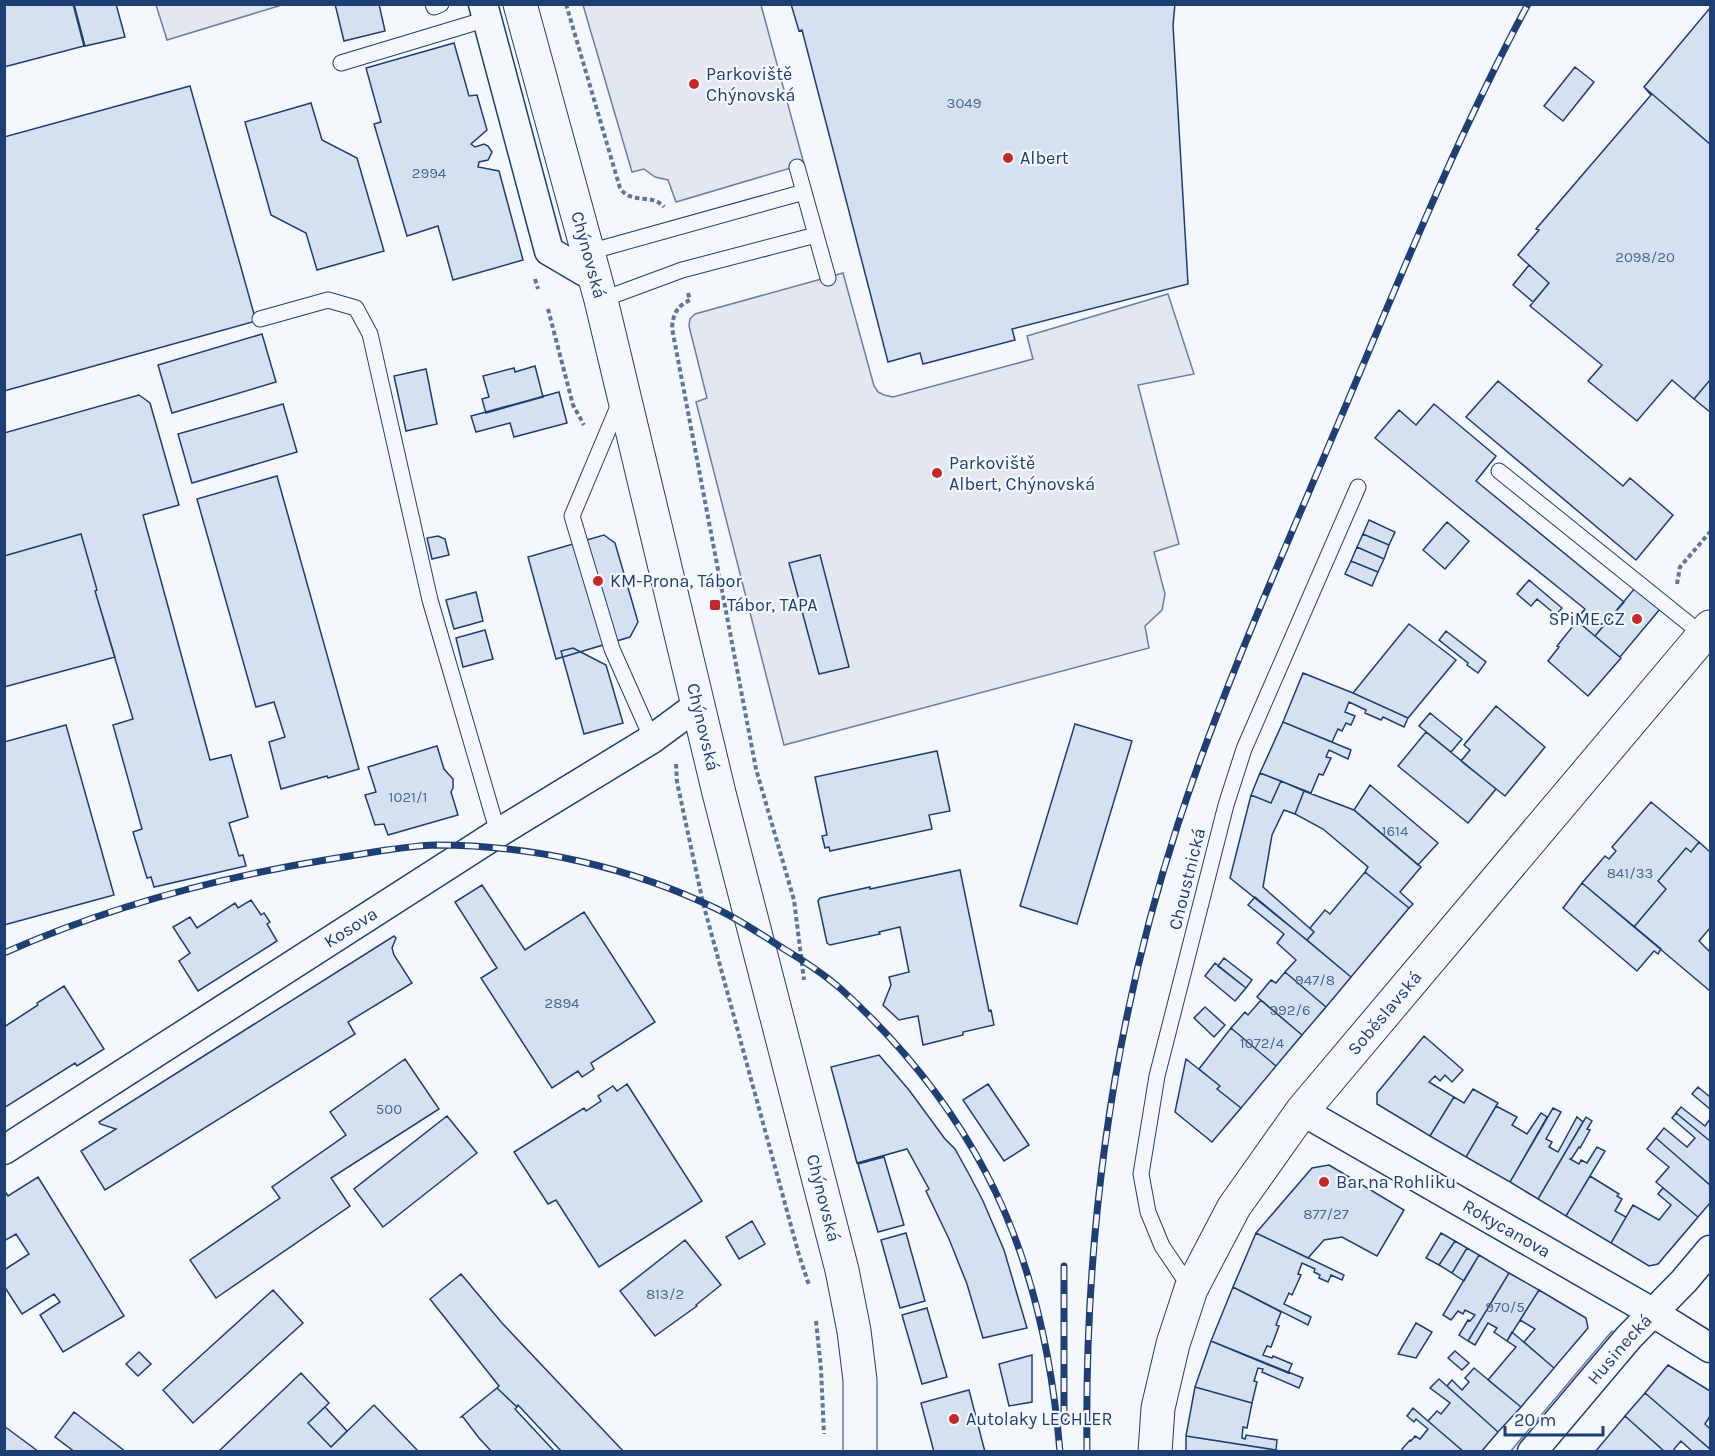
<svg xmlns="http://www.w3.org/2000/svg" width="1715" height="1456" viewBox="0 0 1715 1456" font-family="Karla,sans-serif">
<rect width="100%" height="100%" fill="#f4f7fb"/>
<path fill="#e3e8f0" stroke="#687fa3" stroke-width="1.5" d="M285,4L167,40L156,5V4Z
M583,5H761L804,164L676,202L668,180L655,177L644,169L632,172Z
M843,273L874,386L878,392L884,395L893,397L1033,359L1027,336L1168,294L1194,374L1138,385L1179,544L1154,552L1165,594L1162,610L1145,626L1149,648L784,745L696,402L707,398L689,326L690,319L695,314Z
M1612,1331L1623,1340L1528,1451L1510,1452Z"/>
<path fill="#d5e0f0" stroke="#1d3f73" stroke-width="1.5" d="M4,4H73L84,46L4,67Z
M74,4H116L125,37L85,46Z
M335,4H379L385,31L344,41Z
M791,4H1175L1173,25L1188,284L1012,329L1015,340L923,364L920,353L888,362L802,30L799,31Z
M1710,8V144L1644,87Z
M454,43L469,96L477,95L487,130L471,144L475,147L484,144L488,146L492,152L488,160L479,162L478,167L499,171L523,260L453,280L438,226L407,236L374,124L381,122L366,68Z
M1575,67L1594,82L1563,121L1544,106Z
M190,86L256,321L4,391V137Z
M1644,87L1710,144V380L1694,399L1672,380L1637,421L1588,381L1602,365L1530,306L1549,283L1518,255L1539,230L1536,229L1651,95Z
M311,103L322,140L357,158L384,251L317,270L306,233L271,215L245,122Z
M1529,265L1549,283L1533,302L1513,285Z
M262,334L276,382L172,413L158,365Z
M535,366L543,397L486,413L482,399L489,397L483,376L514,368L515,372Z
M426,369L437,424L406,431L394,376Z
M1710,380V412L1694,399Z
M1498,381L1623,486L1630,478L1673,515L1636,560L1466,417Z
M559,392L567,423L514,437L510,423L476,432L471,416Z
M139,395L150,403L179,505L143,515L210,760L231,755L248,817L229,823L239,856L243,855L246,866L154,887L151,877L147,878L133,832L142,829L113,725L133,719L95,591L97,590L81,534L4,556V433Z
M283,404L297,452L192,483L178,434Z
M1434,404L1496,456L1476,481L1624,602L1595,636L1576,620L1585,609L1456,505L1375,438L1399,410L1416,425Z
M277,476L359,769L328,778L327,776L281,789L269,742L285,737L274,702L256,707L197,499Z
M1369,520L1395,532L1389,545L1363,534Z
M1447,522L1469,541L1445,569L1423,550Z
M81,534L97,590L95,591L115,657L4,687V556Z
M1363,534L1389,545L1384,559L1357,547Z
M604,535L615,543L638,622L630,637L556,659L528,557Z
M438,536L445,539L449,555L432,559L427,538Z
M1357,547L1384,559L1378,572L1351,561Z
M820,555L849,667L819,674L789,563Z
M1351,561L1378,572L1372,586L1345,574Z
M1529,580L1562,608L1556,615L1537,599L1531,606L1517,594Z
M1635,588L1660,609L1620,657L1595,636Z
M476,592L483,621L454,629L446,600Z
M1577,621L1621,658L1588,696L1548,661L1559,647L1557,646Z
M1409,624L1456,660L1408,718L1353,693Z
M485,630L493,659L463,667L456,638Z
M1446,631L1486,662L1478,673L1467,665L1468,663L1439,640Z
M573,648L606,665L623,723L584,734L561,651Z
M1303,673L1353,693L1408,718L1404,727L1383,717L1381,720L1365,713L1366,710L1349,702L1345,712L1355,716L1351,725L1346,723L1342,731L1338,729L1332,742L1283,722Z
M1496,706L1545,747L1505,796L1461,761L1470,750L1464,745Z
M1430,713L1462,739L1451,752L1419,726Z
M1283,722L1351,750L1348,759L1329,750L1326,757L1331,758L1323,775L1319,774L1311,793L1260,773Z
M1075,724L1132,741L1077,924L1020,906Z
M66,725L114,895L4,925V742Z
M1426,732L1496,789L1468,823L1398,766Z
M437,746L444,769L453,779V788L451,792L458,815L388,835L384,824L375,825L365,795L376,792L368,767Z
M937,751L950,811L929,815L932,829L830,851L829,847L825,848L822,836L827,835L815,777Z
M1260,773L1281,781L1271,803L1251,795Z
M1281,781L1304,791L1295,814L1284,810L1272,835L1263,887L1314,932L1307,940L1230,878L1251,795L1271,803Z
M1370,785L1438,843L1418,865L1354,810Z
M1304,791L1354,810L1421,867L1400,892L1413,904L1409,908L1365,872L1368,867L1323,829L1295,814Z
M1651,802L1699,842L1691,852L1686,848L1658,881L1666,889L1634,927L1582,883L1605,856L1609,859L1616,851L1612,847Z
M1699,842L1710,852V928L1699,941L1709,951L1710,949V991L1634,927L1666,889L1658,881L1686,848L1691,852Z
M960,870L989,1011L991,1010L994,1025L963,1032V1035L923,1045L918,1016L899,1020L883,1005L891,985L889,977L909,972L900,927L879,932L880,934L830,945L827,943L818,901L820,898L870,887V889Z
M1365,872L1409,908L1351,977L1307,940L1314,932L1310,928L1325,910L1330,914Z
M1582,883L1661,949L1658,954L1654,951L1637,971L1563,908Z
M482,885L525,950L584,912L655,1022L591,1063L594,1069L582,1077L578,1071L552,1088L481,978L497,968L455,902Z
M1255,897L1351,977L1326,1007L1285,972L1296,960L1277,943L1284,934L1248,905Z
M251,900L261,915L264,913L270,922L267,924L277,941L198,991L179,961L190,953L173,927L190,917L197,928L235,903L238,908Z
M394,936L396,938L392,948L394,955L412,983L348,1022L355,1034L105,1190L81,1151L116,1129L100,1124L99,1122Z
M1224,958L1252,980L1246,988L1218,966Z
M1215,963L1246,988L1235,1001L1205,976Z
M1285,972L1326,1007L1302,1035L1257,997L1271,980L1276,983Z
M64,986L104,1049L77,1066L75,1063L4,1108V1027L38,1005L37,1003Z
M1261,1000L1302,1035L1276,1066L1231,1028L1245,1012L1248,1015Z
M1205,1007L1225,1025L1214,1037L1194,1018Z
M1231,1028L1276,1066L1241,1108L1217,1089L1220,1086L1199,1069Z
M1424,1036L1463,1070L1452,1082L1445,1075L1440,1081L1435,1076L1429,1082L1454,1097L1430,1136L1377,1104V1093Z
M879,1055L909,1090L945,1139L955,1149L970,1176L983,1201L1004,1250L1027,1328L983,1338L967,1284L949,1239L926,1191L929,1189L907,1149L857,1163L831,1067Z
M405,1059L439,1109L331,1178L350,1206L216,1298L190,1260L280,1198L272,1187L346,1135L330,1112Z
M1186,1059L1220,1086L1217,1089L1241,1108L1212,1142L1175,1112Z
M627,1084L702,1201L599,1267L556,1200L548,1204L514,1152L584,1108L586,1111L601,1101L598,1096L613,1086L617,1091Z
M988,1084L1029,1145L1004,1161L963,1100Z
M1698,1087L1710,1097V1109L1692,1094Z
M1473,1089L1498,1103L1466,1157L1430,1136L1454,1097L1464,1103Z
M1496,1106L1517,1117L1512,1125L1527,1134L1541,1113L1547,1117L1510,1182L1466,1157Z
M1681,1107L1705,1126L1710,1119V1141L1676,1113Z
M1553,1108L1561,1112L1546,1139L1552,1142L1549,1147L1558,1152L1577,1117L1583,1122L1538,1199L1510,1182Z
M1676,1113L1710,1141V1185L1656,1138L1664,1128L1687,1147L1695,1138L1672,1118Z
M447,1116L477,1153L383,1227L354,1189Z
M1586,1117L1592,1121L1587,1129L1590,1130L1580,1148L1579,1147L1572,1158L1570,1159L1579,1164L1581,1160L1587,1163L1597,1147L1605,1151L1566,1216L1538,1199Z
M1656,1138L1710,1185V1203L1698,1217L1656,1182L1669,1167L1647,1149Z
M884,1157L904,1225L878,1232L858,1164Z
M1329,1165L1404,1210L1377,1256L1342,1237L1324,1240L1308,1258L1256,1233L1312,1168Z
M1590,1176L1619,1194L1617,1196L1622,1199L1615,1211L1626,1217L1611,1243L1566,1216Z
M38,1177L124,1316L63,1352L40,1315L60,1302L54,1294L22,1314L4,1286V1270L29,1254L16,1234L4,1241V1190L8,1196Z
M1663,1188L1698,1217L1658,1264L1649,1266L1611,1243L1633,1205L1659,1220L1671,1205L1658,1194Z
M752,1221L765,1244L739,1259L726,1237Z
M906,1233L925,1301L900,1308L881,1240Z
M1256,1233L1344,1275L1342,1280L1331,1275L1328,1282L1319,1278L1320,1275L1314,1272L1315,1269L1302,1263L1298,1274L1301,1275L1292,1295L1289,1293L1284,1304L1311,1317L1308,1325L1233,1287Z
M1441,1233L1455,1241L1439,1265L1426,1258Z
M685,1240L721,1285L696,1305L697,1306L655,1336L620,1291Z
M1455,1241L1467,1248L1452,1273L1439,1265Z
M1467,1248L1479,1255L1464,1281L1452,1273Z
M1479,1255L1509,1273L1468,1341L1459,1335L1468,1320L1470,1321L1475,1315L1465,1310L1463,1314L1458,1311L1451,1320L1443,1315Z
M1509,1273L1539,1290L1507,1341L1494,1332L1497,1328L1488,1323L1475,1345L1468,1341Z
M461,1274L502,1323L624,1452H562L518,1405L517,1407L497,1388L499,1386L430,1299Z
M1233,1287L1281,1312L1276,1325L1279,1326L1271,1347L1267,1346L1263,1355L1272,1358L1273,1356L1292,1364L1288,1373L1211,1341Z
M273,1290L303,1323L193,1423L163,1390Z
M1539,1290L1586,1318L1588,1328L1554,1368L1524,1342L1535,1329L1520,1320Z
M927,1308L947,1377L922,1384L902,1315Z
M1416,1323L1432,1332L1416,1358L1398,1354Z
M1512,1332L1554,1368L1521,1407L1488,1380L1516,1347L1507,1341Z
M1211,1341L1303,1378L1299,1388L1262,1372L1263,1369L1258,1368L1254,1381L1257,1382L1252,1403L1195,1387Z
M1455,1351L1469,1363L1462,1370L1448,1358Z
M139,1352L151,1364L138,1376L126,1364Z
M1032,1355V1402L1009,1406L999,1364Z
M1668,1365L1710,1391V1416L1705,1424L1710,1429V1449L1645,1393Z
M1474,1368L1521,1407L1498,1432L1447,1386L1452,1380L1462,1390L1469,1382L1465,1378Z
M301,1373L329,1403L308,1423L331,1447L374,1405L419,1452H218Z
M1439,1379L1498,1432L1481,1452H1464L1428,1421L1437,1411L1441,1414L1450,1403L1430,1388Z
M1195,1387L1252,1403L1247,1428L1243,1427L1242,1438L1245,1439L1246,1435L1277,1440L1276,1450L1186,1436Z
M497,1388L517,1407L515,1409L555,1452H492L479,1438L463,1417H461Z
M969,1390L985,1452H934L921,1403Z
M1645,1393L1710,1449V1452H1693L1681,1441L1674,1449L1676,1452H1665L1625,1416Z
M325,1407L347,1431L331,1447L308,1423Z
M1413,1408L1428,1421L1464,1452H1404L1402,1449L1410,1440L1411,1441L1415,1436L1420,1439L1428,1429L1416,1419L1414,1422L1407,1416Z
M74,1412L126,1452H75L55,1437Z
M1625,1416L1665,1452H1595Z
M4,1426L39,1452H4Z
M1186,1436L1276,1450L1282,1452H1186Z"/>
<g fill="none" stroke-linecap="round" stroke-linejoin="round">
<defs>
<path id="service" d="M433,4L434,7L441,4
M341,63L487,19
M797,167L828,278
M589,252L804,192
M601,300L682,270L816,235
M260,319L328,300L356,308L370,334L430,600L498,833
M620,402L572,516L612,649L652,739
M1499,471L1703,635
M1191,1289L1162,1246L1148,1212L1141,1174L1157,1076L1226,805L1244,749L1358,487"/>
<g id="minor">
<path d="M483,4L549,251L595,278"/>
<path id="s1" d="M1302,1111L1652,1312L1710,1348"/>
<path id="s2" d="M4,1150L498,833L652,739L698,705"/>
<path id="s3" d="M1532,1452L1629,1337L1684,1281L1710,1250"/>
</g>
<g id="secondary">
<path id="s4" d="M520,4L601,300L719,793L842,1270L854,1331L860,1380V1452"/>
<path id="s5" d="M1155,1452L1158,1408L1173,1344L1191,1289L1234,1207L1302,1111L1710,627"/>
</g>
</defs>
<use href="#service" stroke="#1d3f73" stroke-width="17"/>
<use href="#minor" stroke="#1d3f73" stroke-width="31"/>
<use href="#secondary" stroke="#1d3f73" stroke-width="35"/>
<path stroke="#5e769c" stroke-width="4" stroke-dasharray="4.5 3" stroke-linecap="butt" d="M566,4L620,188C631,205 653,193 664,207
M535,279L538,289
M688,293L690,300C677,306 673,314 672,328L756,769L794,900L804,980
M548,309L573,405L584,425
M1677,584L1680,567L1710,532
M676,764L677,782L703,903L799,1255L809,1285
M816,1321L821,1369L824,1434"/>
<use href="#service" stroke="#f4f7fb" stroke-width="15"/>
<use href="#minor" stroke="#f4f7fb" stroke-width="28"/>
<use href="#secondary" stroke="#f4f7fb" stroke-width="33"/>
<defs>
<path id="rail" d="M4,953C110,906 224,876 337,858C370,853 403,846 436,845C532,845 630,867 717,909C740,920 762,935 784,949C804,961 824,974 842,990C899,1042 950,1104 986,1173C1031,1258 1052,1355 1060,1452
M1064,1266V1419
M1087,1452C1084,1239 1112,1026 1178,824C1223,687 1282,556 1338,424C1398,283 1455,140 1528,4"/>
</defs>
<use href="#rail" stroke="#1d3f73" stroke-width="7"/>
<use href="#rail" stroke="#f4f7fb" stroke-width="4.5" stroke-dasharray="14" stroke-linecap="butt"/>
</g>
<g fill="#c62828" stroke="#f4f7fb" stroke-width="2">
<circle cx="694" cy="84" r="6"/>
<circle cx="1008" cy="158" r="6"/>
<circle cx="937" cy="473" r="6"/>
<circle cx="598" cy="581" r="6"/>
<rect x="709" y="599" width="12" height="12" rx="3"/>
<circle cx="1637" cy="619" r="6"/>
<circle cx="1324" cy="1182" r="6"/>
<circle cx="954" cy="1419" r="6"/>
</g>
<g text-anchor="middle" stroke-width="4.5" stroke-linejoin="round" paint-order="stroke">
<g font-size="15" fill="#4b6792">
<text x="964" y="108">3049</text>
<text x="429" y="178">2994</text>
<text x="1645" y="262">2098/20</text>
<text x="408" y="802">1021/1</text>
<text x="1395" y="836">1614</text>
<text x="1630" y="878">841/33</text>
<text x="1315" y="985">947/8</text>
<text x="562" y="1008">2894</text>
<text x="1290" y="1015">992/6</text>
<text x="1262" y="1048">1072/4</text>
<text x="389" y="1114">500</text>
<text x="1326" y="1219">877/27</text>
<text x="665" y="1299">813/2</text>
<text x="1505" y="1312">970/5</text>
</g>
<g font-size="18" fill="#1d3f73" stroke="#f4f7fb" text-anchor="start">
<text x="706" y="80">Parkoviště<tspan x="706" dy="21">Chýnovská</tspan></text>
<text x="1020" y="164">Albert</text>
<text x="949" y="469">Parkoviště<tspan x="949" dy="21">Albert, Chýnovská</tspan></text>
<text x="610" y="587">KM-Prona, Tábor</text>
<text x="727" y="611">Tábor, TAPA</text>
<text x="1625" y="625" text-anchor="end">SPiME.CZ</text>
<text x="1336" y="1188">Bar na Rohliku</text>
<text x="966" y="1425">Autolaky LECHLER</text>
</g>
<g font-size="18" fill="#1d3f73" stroke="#f4f7fb">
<text dy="6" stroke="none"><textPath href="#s4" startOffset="260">Chýnovská</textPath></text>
<text dy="6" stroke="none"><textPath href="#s4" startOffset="746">Chýnovská</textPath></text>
<text transform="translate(1187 879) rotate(-76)" y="6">Choustnická</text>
<text dy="6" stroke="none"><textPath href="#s2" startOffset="412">Kosova</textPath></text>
<text dy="6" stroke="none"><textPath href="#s5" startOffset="506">Soběslavská</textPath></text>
<text dy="6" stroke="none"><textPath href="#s4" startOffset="1232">Chýnovská</textPath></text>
<text dy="6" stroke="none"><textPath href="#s1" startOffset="236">Rokycanova</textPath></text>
<text dy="6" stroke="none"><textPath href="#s3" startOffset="135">Husinecká</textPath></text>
</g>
</g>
<rect width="1715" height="1456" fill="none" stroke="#1d3f73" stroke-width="12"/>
<path d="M1505 1426v9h98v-9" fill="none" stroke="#1d3f73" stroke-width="3"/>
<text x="1514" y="1426" font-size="18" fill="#1d3f73" stroke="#f4f7fb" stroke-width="4.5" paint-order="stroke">20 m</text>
</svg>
